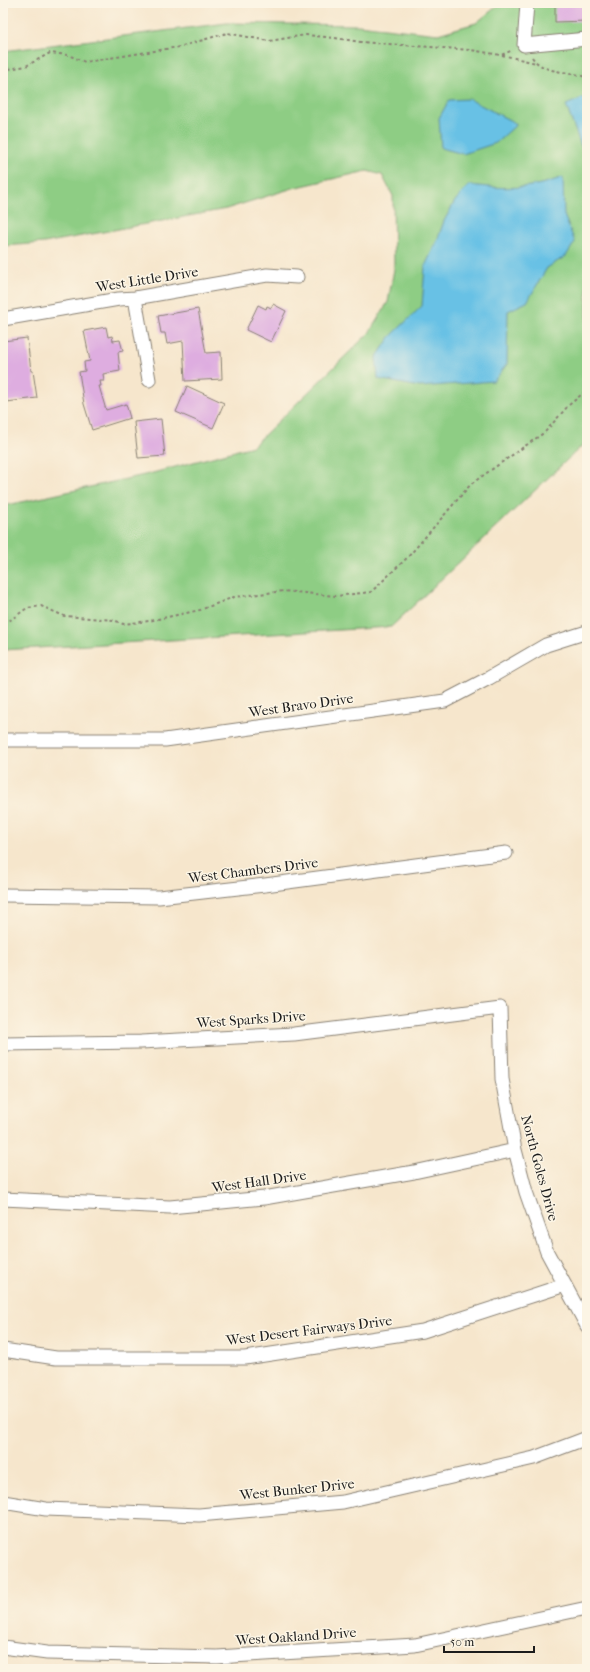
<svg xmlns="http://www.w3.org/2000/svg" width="590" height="1672" viewBox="0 0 590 1672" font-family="'IM FELL French Canon',serif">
<rect width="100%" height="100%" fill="#fcf5e5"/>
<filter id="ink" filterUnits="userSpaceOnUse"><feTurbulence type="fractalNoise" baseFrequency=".025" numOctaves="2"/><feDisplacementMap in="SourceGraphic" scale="8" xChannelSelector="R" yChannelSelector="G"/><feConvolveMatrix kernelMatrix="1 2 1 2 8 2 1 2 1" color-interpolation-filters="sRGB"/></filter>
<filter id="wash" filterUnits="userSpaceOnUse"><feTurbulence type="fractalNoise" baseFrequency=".012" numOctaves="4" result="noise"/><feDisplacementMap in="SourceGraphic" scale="16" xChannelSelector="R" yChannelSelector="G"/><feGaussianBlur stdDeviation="0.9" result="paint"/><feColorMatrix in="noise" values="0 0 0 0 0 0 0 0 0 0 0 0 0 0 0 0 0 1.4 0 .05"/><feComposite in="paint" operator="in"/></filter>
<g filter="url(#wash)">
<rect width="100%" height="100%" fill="#f6e6cc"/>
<path fill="#8ecd84" stroke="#557450" d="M501,3H587V441L391,627L3,650V506L149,474L253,446L369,333L388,302L394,269L393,196L382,175L367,171L293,188L226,209L44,243L3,246V51L227,23L358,25L438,34L476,23Z"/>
<path fill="#67c1e5" stroke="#426e80" d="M587,96V148L581,146L566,105Z
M469,99L517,124L496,143L463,154L441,148L439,118L449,100Z
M563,177L564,215L575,242L566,256L547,268L527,302L508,311L507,364L494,381L420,387L378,379L376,358L390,337L422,306L425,266L437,241L444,221L455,201L469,185C504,189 530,190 563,177Z"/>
<g id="blocks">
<path fill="#deade0" d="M555,3H587V21L555,22Z
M273,304L286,311L271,342L246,330L258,305L266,309L267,306L271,308Z
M198,309L206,353L221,352L222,379L185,381L183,341L167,344L165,333H161L158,316Z
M106,327L108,337L112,336L113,341L120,340L123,351L118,352L120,371L103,374L104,381H100L101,386H99L106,410L126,404L130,418L92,430L84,404L79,372L85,371L84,362L90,361L84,331Z
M27,338L31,371H33L37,398L7,402L6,396H4L3,386V341Z
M187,386L224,403L213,428L176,412Z
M161,419L165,456L138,458L134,422Z"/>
</g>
</g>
<g filter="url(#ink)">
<use href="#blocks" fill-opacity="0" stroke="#898174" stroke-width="1"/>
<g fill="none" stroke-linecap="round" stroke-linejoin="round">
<defs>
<path id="minor" d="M527,3L524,45L587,39
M135,298L149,380
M3,319L119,299L135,298L267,275L297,277
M3,740H165L445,701L489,678L546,645L587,632
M3,895L159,897L265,885L506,853
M3,1044L141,1042L294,1034L500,1008L502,1079L515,1150L526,1192L547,1252L587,1326
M3,1199L170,1207L264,1198L414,1172L515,1150
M3,1350L56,1358H245L423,1331L565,1285
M3,1502L46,1509L199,1515L343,1502L534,1458L587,1438
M3,1647L47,1653L217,1657L415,1645L587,1608"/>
</defs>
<use href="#minor" stroke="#898174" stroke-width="15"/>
<path stroke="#898174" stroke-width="2" stroke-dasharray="3 3" stroke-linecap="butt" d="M502,55L536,63
M532,57C545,76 569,69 587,78
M3,67L8,69L26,66L50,53L68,55L85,62L179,47L227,33L269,41L306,35L335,38L361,42L471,50L501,55L513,50
M3,621H9L27,608L41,606L64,616L114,620L123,624L149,621L200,610L234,597L284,591L336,596L371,592L408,557L471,484L545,432L569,405L587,390"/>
<use href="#minor" stroke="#fff" stroke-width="13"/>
</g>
</g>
<g text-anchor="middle" stroke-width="3" stroke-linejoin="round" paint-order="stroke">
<g font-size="14" fill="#1c1c1c" stroke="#fcf5e5">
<text transform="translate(147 279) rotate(-9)" y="5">West Little Drive</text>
<text transform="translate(301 705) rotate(-8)" y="5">West Bravo Drive</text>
<text transform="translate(253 870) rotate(-7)" y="5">West Chambers Drive</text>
<text transform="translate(251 1019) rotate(-4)" y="5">West Sparks Drive</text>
<text transform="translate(540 1168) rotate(75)" y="5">North Goles Drive</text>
<text transform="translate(259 1181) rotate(-8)" y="5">West Hall Drive</text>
<text transform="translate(309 1330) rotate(-7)" y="5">West Desert Fairways Drive</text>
<text transform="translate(297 1489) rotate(-6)" y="5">West Bunker Drive</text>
<text transform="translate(296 1636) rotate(-4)" y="5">West Oakland Drive</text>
</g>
</g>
<rect width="590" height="1672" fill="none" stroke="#fcf5e5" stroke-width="16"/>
<path d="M444 1646v6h90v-6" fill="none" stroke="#1c1c1c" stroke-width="2"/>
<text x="450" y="1646" font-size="12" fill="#1c1c1c" stroke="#fcf5e5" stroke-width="3" paint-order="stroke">50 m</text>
</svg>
